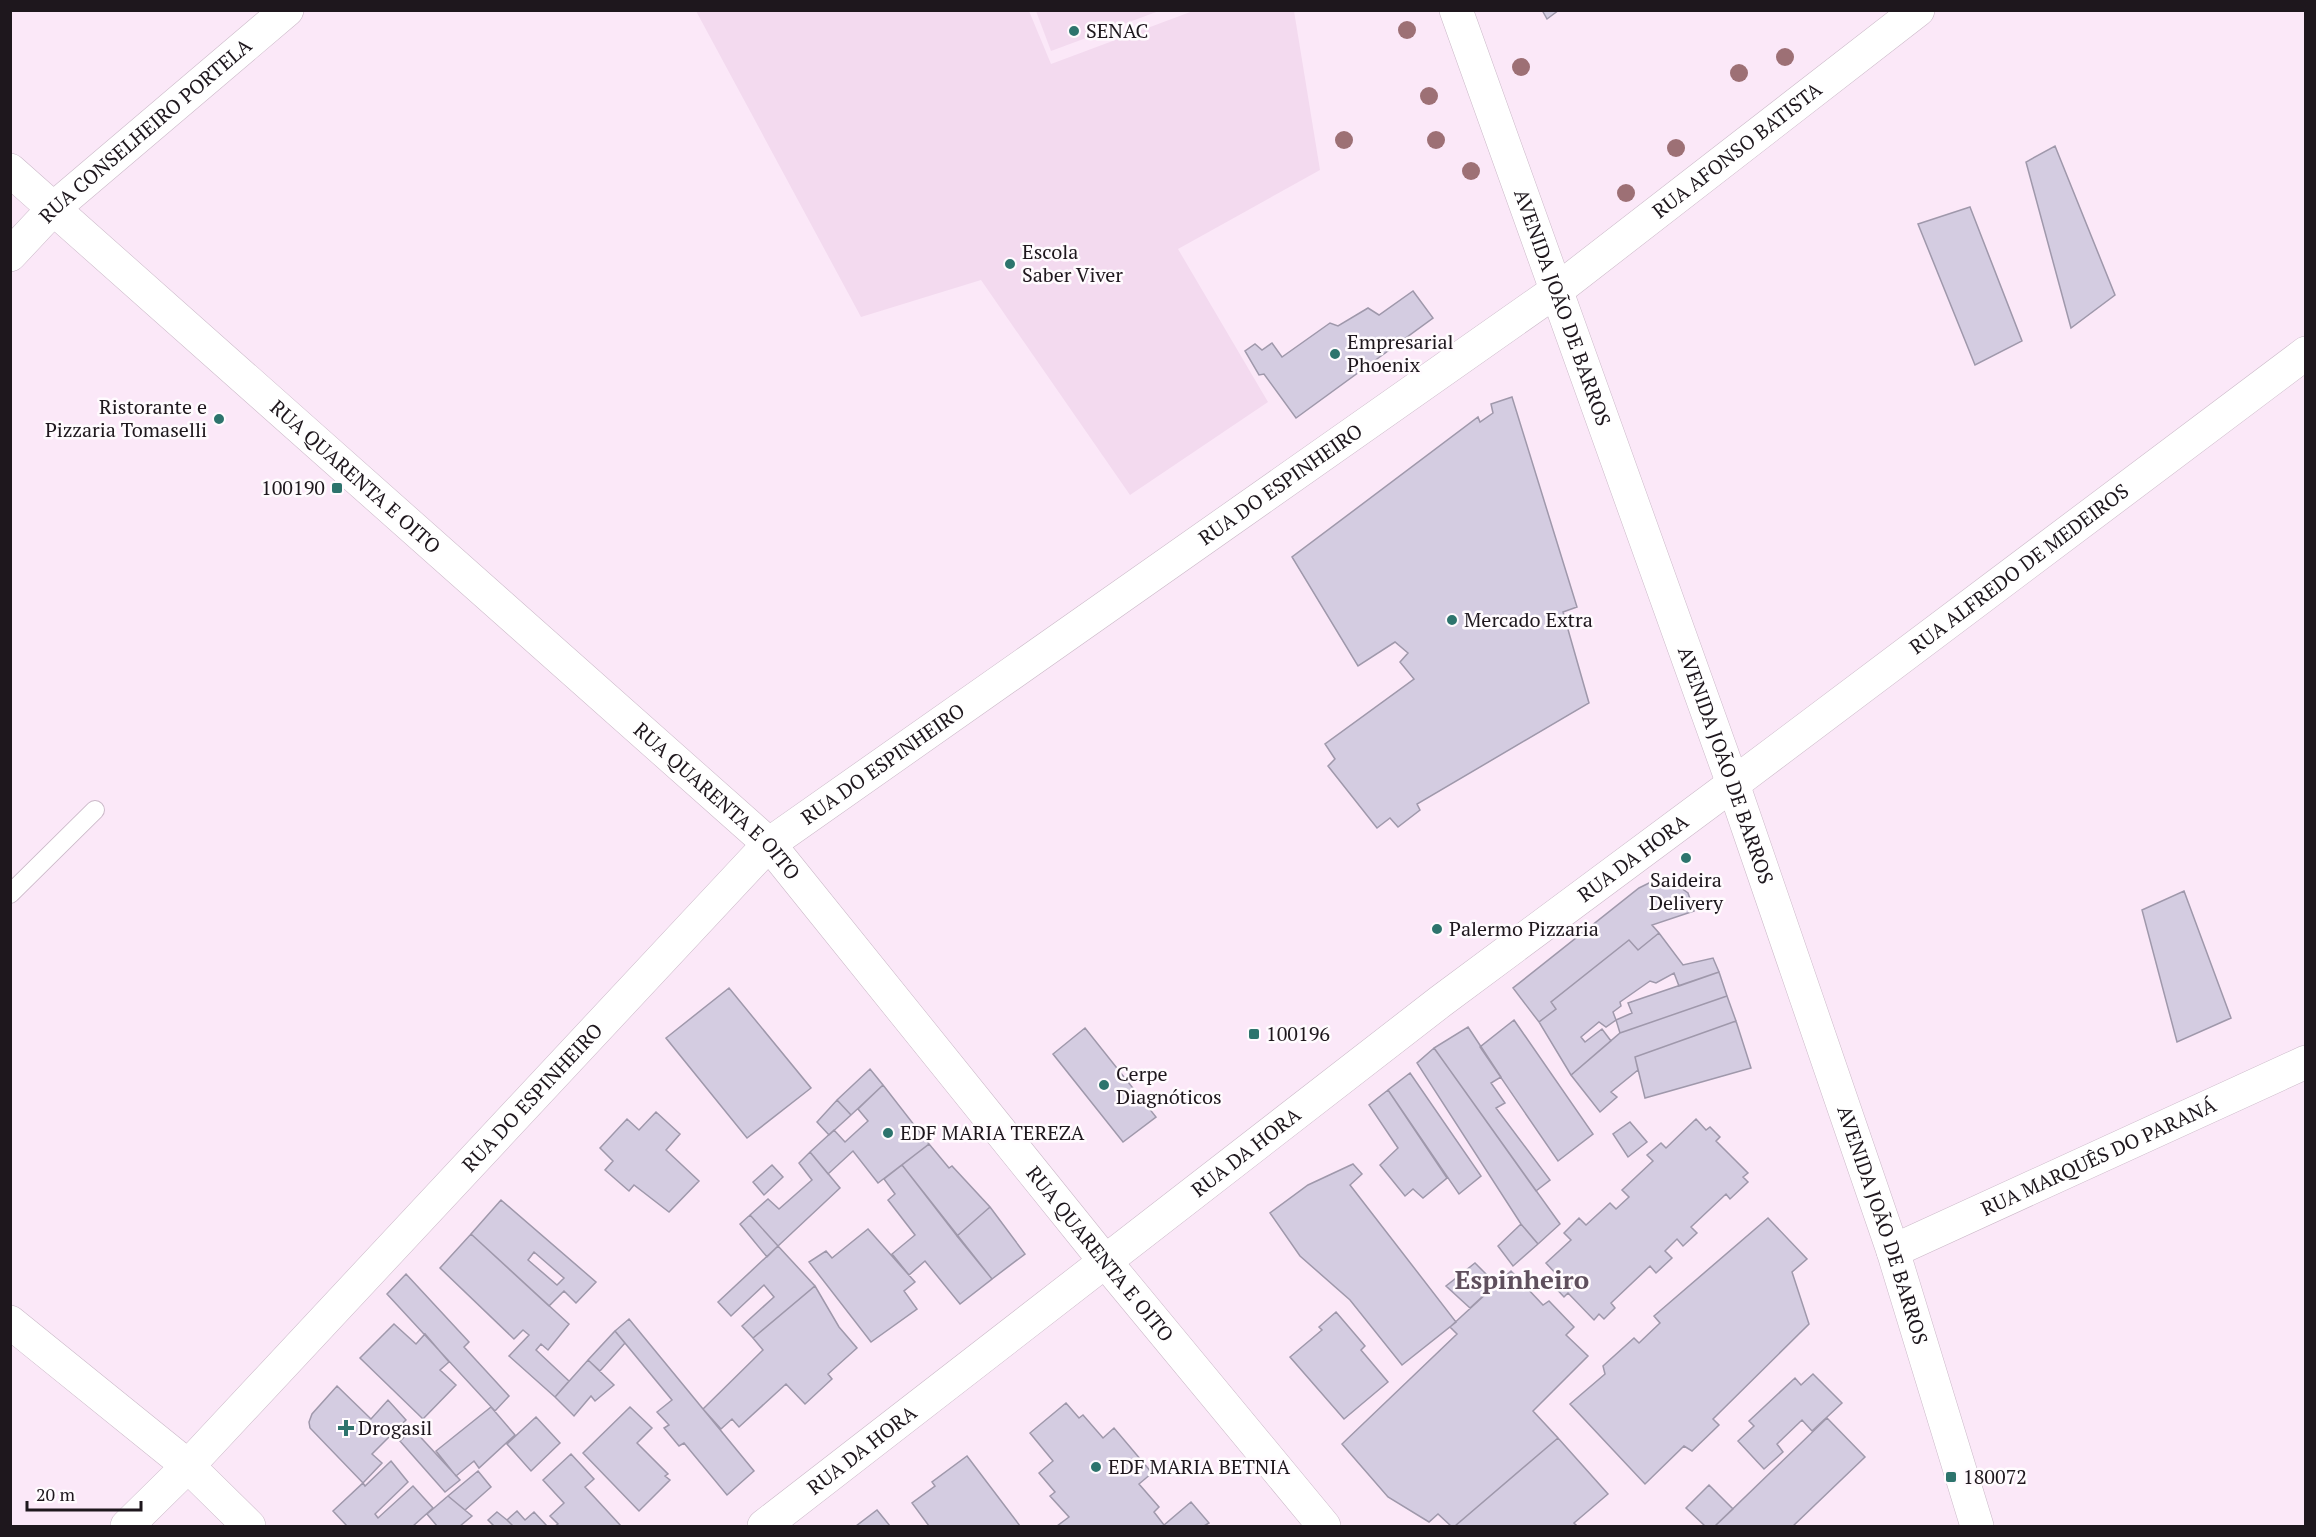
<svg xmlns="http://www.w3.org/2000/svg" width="2316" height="1537" viewBox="0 0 2316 1537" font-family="'PT Serif',serif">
<rect width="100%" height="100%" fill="#fbe8f8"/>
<path fill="#f3daef" d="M696,11H1029L1051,64L1193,11H1294L1320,170L1178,249L1268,402L1130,495L981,280L861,317Z
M1036,11H1159L1051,51Z"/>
<path fill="#d4cce1" stroke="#9f98ab" stroke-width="1.5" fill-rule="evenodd" d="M1542,10H1559L1547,19Z
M2055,146L2115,295L2071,328L2026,162Z
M1970,207L2022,341L1975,365L1918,224Z
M1413,291L1433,318L1296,418L1264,374L1259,375L1245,351L1255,344L1262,350L1272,343L1282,357L1330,323L1338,326L1368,308L1379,315Z
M1512,397L1577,607L1563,612L1589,703L1417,804L1420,810L1398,827L1390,818L1377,828L1328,766L1335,759L1325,744L1414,679L1400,662L1408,653L1395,642L1358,666L1292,557L1478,417L1480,422L1493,413L1491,404Z
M1653,881L1674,883L1688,893L1694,911L1652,925L1659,933L1638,950L1629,940L1551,1002L1556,1009L1539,1022L1513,988L1639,888Z
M2184,891L2231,1018L2177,1042L2142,910Z
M1659,933L1683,965L1713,958L1719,972L1679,986L1674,973L1656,983L1650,981L1620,1002L1621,1006L1613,1012L1616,1020L1606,1027L1599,1022L1581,1037L1585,1042L1602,1029L1611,1041L1571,1075L1539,1022L1556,1009L1551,1002L1629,940L1638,950Z
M1719,972L1727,996L1620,1033L1616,1020L1632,1013L1628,1003Z
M729,988L811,1088L747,1138L666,1038Z
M1727,996L1736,1021L1635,1057L1638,1070L1611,1092L1617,1097L1600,1112L1571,1075L1620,1033Z
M1514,1020L1593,1134L1558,1161L1480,1047Z
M1736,1021L1751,1068L1645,1098L1635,1057Z
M1468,1027L1501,1077L1491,1083L1505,1103L1496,1108L1550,1180L1536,1191L1434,1048Z
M1085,1028L1156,1117L1123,1142L1053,1054Z
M1434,1048L1560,1224L1538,1244L1521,1224L1417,1063Z
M870,1069L883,1085L851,1115L837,1100Z
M1410,1073L1481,1176L1459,1194L1388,1090Z
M883,1085L929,1144L878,1183L853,1151L828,1174L810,1152L834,1130L845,1142L868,1121L858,1109Z
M1388,1090L1447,1178L1423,1198L1413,1189L1405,1196L1380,1165L1398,1148L1369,1105Z
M837,1100L851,1115L829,1135L817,1122Z
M656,1112L680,1134L666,1150L699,1181L669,1212L634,1185L629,1191L605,1170L613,1161L600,1148L627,1119L639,1130Z
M1696,1119L1706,1130L1710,1127L1720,1137L1716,1141L1748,1173L1743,1177L1748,1182L1730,1199L1726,1194L1691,1227L1697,1233L1683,1246L1677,1239L1665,1251L1672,1258L1656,1273L1650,1266L1611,1303L1615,1308L1604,1319L1599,1314L1594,1320L1568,1293L1564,1297L1551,1283L1558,1276L1546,1263L1571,1240L1564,1233L1579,1218L1586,1225L1610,1203L1616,1209L1629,1197L1622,1190L1653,1161L1647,1155L1661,1143L1666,1148Z
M1630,1122L1647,1142L1628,1157L1613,1134Z
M929,1144L949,1168L952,1166L990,1207L957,1236L902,1165Z
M810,1152L840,1188L778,1246L750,1215L768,1199L779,1209L812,1180L799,1163Z
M1353,1164L1362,1174L1350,1185L1456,1322L1402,1365L1350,1300L1300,1256L1270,1213L1308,1185Z
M772,1165L783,1177L764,1195L753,1182Z
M902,1165L992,1279L960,1304L925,1261L909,1275L892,1254L915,1235L888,1200L895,1194L884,1179Z
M501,1200L596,1282L576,1303L564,1291L549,1306L471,1234ZM534,1252L564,1278L557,1285L528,1260Z
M990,1207L1025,1254L992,1279L957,1236Z
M750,1215L778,1246L767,1257L740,1224Z
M1768,1218L1807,1259L1792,1272L1809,1324L1713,1419L1719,1425L1692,1451L1684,1446L1645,1484L1570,1404L1605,1374L1603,1366L1634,1338L1639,1343L1660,1323L1654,1316Z
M1521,1224L1538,1244L1513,1266L1498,1246Z
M868,1229L915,1282L904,1291L917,1309L871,1342L809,1262L826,1251L832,1258Z
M471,1234L569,1324L548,1350L541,1344L536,1350L569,1381L555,1397L509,1356L529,1335L523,1330L514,1339L440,1268Z
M778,1246L815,1286L753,1338L742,1326L774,1297L764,1285L731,1316L718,1302Z
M1475,1263L1496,1284L1470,1308L1446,1286Z
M1511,1271L1543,1305L1549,1301L1574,1327L1566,1335L1588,1356L1533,1411L1558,1438L1455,1526H1451L1438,1514L1429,1522L1388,1497L1342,1444L1457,1334L1450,1327Z
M406,1274L469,1342L464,1347L509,1396L495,1411L387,1294Z
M815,1286L839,1327L857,1348L828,1374L832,1379L805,1404L786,1384L739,1427L732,1419L721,1429L703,1409L763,1350L753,1338Z
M1336,1312L1365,1346L1361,1350L1388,1382L1344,1419L1290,1357L1322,1330L1319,1327Z
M629,1319L754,1471L727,1495L684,1443L679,1446L664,1428L669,1425L657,1412L672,1400L615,1331Z
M394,1324L416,1344L425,1334L449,1362L440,1370L456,1385L423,1419L360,1358Z
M615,1331L625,1343L600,1371L588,1360Z
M588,1360L614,1385L595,1401L591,1396L574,1416L555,1397Z
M1813,1374L1842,1403L1812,1431L1802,1420L1777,1444L1783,1452L1764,1469L1738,1441L1754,1426L1749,1421L1795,1378L1801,1385Z
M337,1386L371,1419L388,1400L406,1420L372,1454L382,1463L363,1483L310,1428L309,1422L312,1414Z
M1066,1403L1079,1418L1083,1415L1103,1438L1114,1428L1152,1473L1139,1484L1159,1507L1154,1512L1164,1525L1191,1502L1209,1523L1204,1526H1057L1069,1517L1050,1496L1055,1492L1039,1473L1053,1461L1030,1433Z
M491,1407L515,1435L479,1468L474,1461L456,1476L436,1451Z
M630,1407L652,1428L637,1443L668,1474L665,1476L670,1480L639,1511L583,1453Z
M536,1417L560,1443L531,1471L507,1444Z
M1827,1418L1865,1457L1793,1526H1715Z
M413,1429L460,1480L445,1492L400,1441Z
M1558,1438L1608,1494L1574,1523L1577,1526H1455Z
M571,1454L594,1479L585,1487L621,1526H555L558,1524L550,1516L564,1503L543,1480Z
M967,1456L1020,1526H929L912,1503L935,1486L932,1482Z
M391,1461L408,1482L375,1514L378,1518L413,1486L433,1508L413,1526H347L333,1511L363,1483L365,1486Z
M478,1471L491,1487L465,1510L448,1496Z
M1709,1485L1733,1509L1715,1526H1705L1686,1508Z
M448,1496L472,1516L460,1526H437L427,1514Z
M877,1510L890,1526H856Z
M517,1511L525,1520L534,1512L547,1526H513L507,1520Z
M497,1512L507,1520L513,1526H494L488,1520Z"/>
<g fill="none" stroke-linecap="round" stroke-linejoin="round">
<defs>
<path id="service" d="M10,894L95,810"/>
<g id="minor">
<path id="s1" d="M1557,290L1918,10"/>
<path id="s2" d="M1733,784L2306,353"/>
<path id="s3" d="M1893,1251L2306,1062"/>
<path d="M10,1322L188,1466L249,1526"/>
</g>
<g id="tertiary">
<path id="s4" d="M127,1526L188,1466L769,844L1557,290"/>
<path id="s5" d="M764,1526L1441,1001L1733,784"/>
</g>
<g id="secondary">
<path id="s6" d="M1456,10L1733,784L1893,1251L1977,1526"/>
<path id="s7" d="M10,170L769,844L1104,1260L1324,1526"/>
<path id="s8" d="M10,255L54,208L287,10"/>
</g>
</defs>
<use href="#service" stroke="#cbb9c8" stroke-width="20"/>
<use href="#minor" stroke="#cbb9c8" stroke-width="34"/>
<use href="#tertiary" stroke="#cbb9c8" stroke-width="34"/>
<use href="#secondary" stroke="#cbb9c8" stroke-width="34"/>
<use href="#service" stroke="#fff" stroke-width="18"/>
<use href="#minor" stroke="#fff" stroke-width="33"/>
<use href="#tertiary" stroke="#fff" stroke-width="33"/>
<use href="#secondary" stroke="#fff" stroke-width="33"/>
</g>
<g fill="#9d7075">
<circle cx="1407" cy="30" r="9"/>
<circle cx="1785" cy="57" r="9"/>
<circle cx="1521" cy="67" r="9"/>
<circle cx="1739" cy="73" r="9"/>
<circle cx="1429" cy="96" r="9"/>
<circle cx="1344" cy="140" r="9"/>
<circle cx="1436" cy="140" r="9"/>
<circle cx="1676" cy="148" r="9"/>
<circle cx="1471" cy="171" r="9"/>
<circle cx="1626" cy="193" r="9"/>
</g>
<g fill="#2d746d" stroke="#fffbfe" stroke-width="2">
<circle cx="1074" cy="31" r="6"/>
<circle cx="1010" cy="264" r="6"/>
<circle cx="1335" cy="354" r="6"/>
<circle cx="219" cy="419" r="6"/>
<rect x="331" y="482" width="12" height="12" rx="3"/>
<circle cx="1452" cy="620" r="6"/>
<circle cx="1686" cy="858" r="6"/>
<circle cx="1437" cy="929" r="6"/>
<rect x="1248" y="1028" width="12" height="12" rx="3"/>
<circle cx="1104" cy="1085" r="6"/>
<circle cx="888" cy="1133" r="6"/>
<path d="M343 1419h6v6h6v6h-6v6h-6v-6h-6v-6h6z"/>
<circle cx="1096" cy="1467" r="6"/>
<rect x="1945" y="1471" width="12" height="12" rx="3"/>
</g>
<g text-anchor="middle" stroke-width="5" stroke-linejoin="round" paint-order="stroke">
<g font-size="20" fill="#1e171d" stroke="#fffbfe" text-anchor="start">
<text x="1086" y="38">SENAC</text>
<text x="1022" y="259">Escola<tspan x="1022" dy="23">Saber Viver</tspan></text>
<text x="1347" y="349">Empresarial<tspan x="1347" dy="23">Phoenix</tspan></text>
<text x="207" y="414" text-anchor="end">Ristorante e<tspan x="207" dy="23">Pizzaria Tomaselli</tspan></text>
<text x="325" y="495" text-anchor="end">100190</text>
<text x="1464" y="627">Mercado Extra</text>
<text x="1686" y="887" text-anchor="middle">Saideira<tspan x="1686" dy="23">Delivery</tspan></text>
<text x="1449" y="936">Palermo Pizzaria</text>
<text x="1266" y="1041">100196</text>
<text x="1116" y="1081">Cerpe<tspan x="1116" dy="23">Diagnóticos</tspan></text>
<text x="900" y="1140">EDF MARIA TEREZA</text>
<text x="358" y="1435">Drogasil</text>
<text x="1108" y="1474">EDF MARIA BETNIA</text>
<text x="1963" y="1484">180072</text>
</g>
<g font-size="20" fill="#1e171d" stroke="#fffbfe">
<text dy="7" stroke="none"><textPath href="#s8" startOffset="184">RUA CONSELHEIRO PORTELA</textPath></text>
<text dy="7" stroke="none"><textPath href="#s1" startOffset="228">RUA AFONSO BATISTA</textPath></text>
<text dy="7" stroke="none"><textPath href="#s6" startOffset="316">AVENIDA JOÃO DE BARROS</textPath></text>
<text dy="7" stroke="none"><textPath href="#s7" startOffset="462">RUA QUARENTA E OITO</textPath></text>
<text dy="7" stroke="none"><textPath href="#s4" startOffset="1562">RUA DO ESPINHEIRO</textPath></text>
<text dy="7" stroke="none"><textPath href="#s2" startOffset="358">RUA ALFREDO DE MEDEIROS</textPath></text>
<text dy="7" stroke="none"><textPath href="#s4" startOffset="1076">RUA DO ESPINHEIRO</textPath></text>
<text dy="7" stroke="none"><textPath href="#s6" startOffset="802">AVENIDA JOÃO DE BARROS</textPath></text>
<text dy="7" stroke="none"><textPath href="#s7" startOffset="948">RUA QUARENTA E OITO</textPath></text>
<text dy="7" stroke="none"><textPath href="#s5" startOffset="1096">RUA DA HORA</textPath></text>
<text dy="7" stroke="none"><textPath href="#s4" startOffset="590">RUA DO ESPINHEIRO</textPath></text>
<text dy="7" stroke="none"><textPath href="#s5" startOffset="610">RUA DA HORA</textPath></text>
<text dy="7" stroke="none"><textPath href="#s3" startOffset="226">RUA MARQUÊS DO PARANÁ</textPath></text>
<text dy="7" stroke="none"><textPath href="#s6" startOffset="1288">AVENIDA JOÃO DE BARROS</textPath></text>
<text dy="7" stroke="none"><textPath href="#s7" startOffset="1542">RUA QUARENTA E OITO</textPath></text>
<text dy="7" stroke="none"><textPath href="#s5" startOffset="124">RUA DA HORA</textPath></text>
</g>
<g font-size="26" font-weight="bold" fill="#5f4f5d" stroke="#fffbfe">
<text x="1522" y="1289">Espinheiro</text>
</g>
</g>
<rect width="2316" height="1537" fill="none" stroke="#1e171d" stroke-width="24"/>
<path d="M27 1501v9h114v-9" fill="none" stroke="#1e171d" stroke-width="3"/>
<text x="36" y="1501" font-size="18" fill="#1e171d" stroke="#fffbfe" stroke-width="4.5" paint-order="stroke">20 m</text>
</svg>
